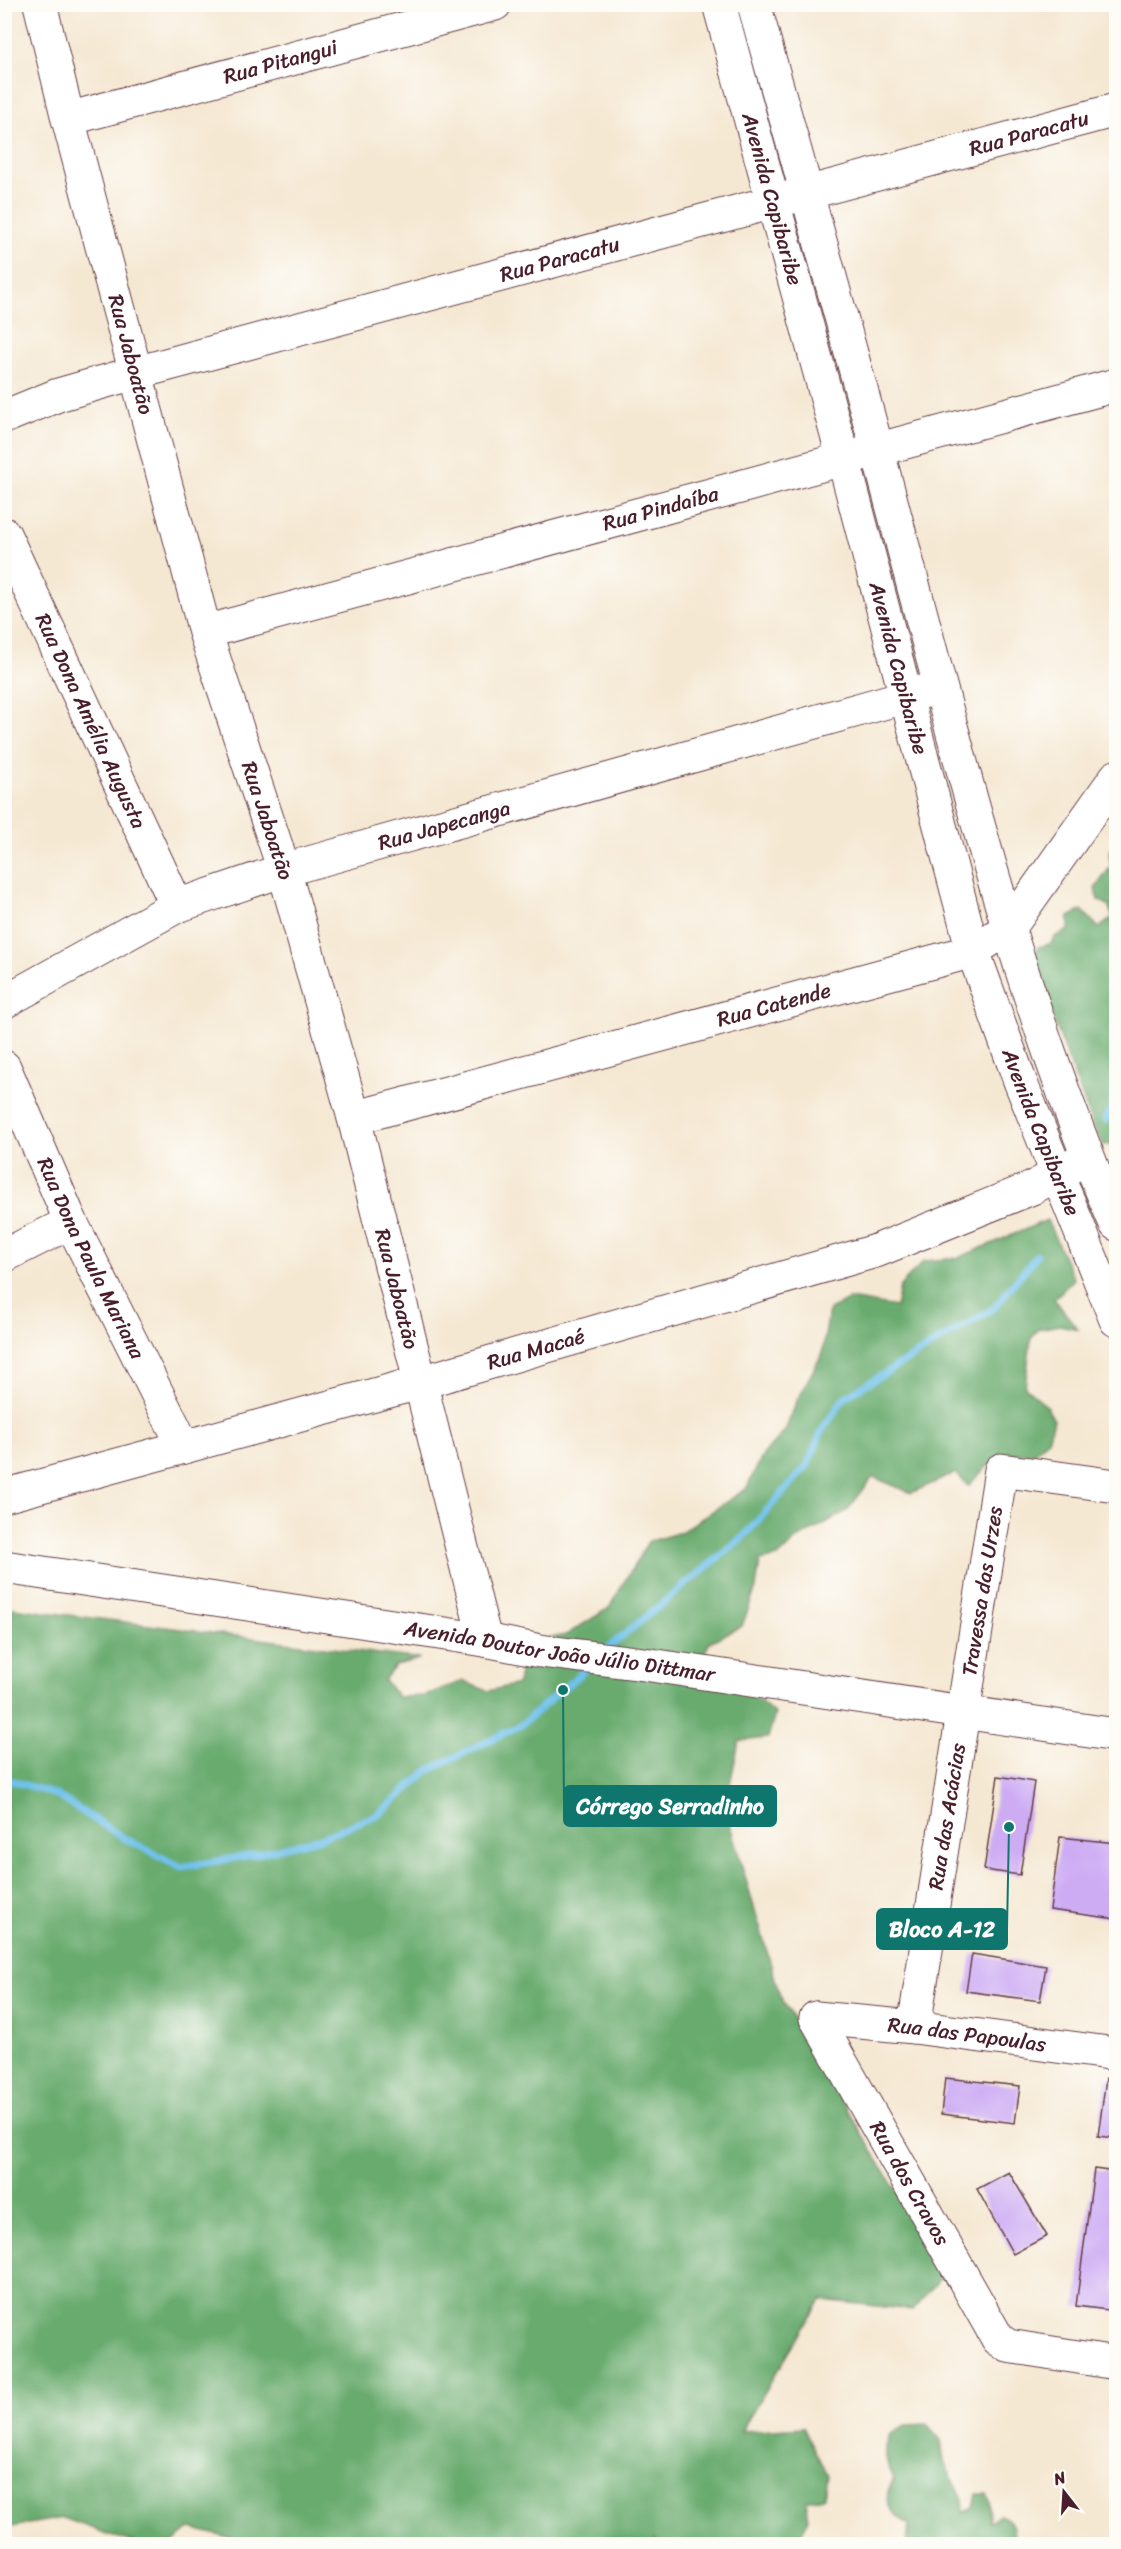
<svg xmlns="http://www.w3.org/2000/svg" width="1121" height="2549" viewBox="0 0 1121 2549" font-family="Sriracha,sans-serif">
<rect width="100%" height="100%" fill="#fdfcf7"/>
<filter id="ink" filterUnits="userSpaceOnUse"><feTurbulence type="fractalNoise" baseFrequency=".0167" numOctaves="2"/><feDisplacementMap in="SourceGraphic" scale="12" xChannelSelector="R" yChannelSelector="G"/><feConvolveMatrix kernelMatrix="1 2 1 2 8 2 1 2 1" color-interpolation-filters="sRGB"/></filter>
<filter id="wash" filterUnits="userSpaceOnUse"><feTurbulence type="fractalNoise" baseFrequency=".008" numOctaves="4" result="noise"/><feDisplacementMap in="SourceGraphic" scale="24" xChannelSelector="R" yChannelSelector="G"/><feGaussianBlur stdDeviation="1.35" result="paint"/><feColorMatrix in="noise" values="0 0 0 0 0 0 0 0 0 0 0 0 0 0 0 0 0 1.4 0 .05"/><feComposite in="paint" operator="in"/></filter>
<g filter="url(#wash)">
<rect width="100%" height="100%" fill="#f5e8d3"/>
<path fill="#69ab6e" stroke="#5a654c" stroke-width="1.5" d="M1116,839V1151L1114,1144L1104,1145L1094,1128L1036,972L1034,957L1038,947L1050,944L1056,936L1069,930V917L1082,910L1099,928L1113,917L1108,905L1098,900L1095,889L1111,866L1109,853Z
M1047,1220L1074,1279L1054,1299L1078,1329L1060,1325L1038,1329L1031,1339L1025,1387L1045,1404L1054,1420L1048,1440L1034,1453C997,1453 993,1460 968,1486L956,1473L911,1493L873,1477L847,1511L797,1539L778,1557L760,1561L756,1588L742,1626L710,1642L695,1673L752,1694L775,1714L768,1738L739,1741L725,1808L780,1996L945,2273L913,2310L821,2300L741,2431L803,2427L827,2475L824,2497L806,2501L809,2519L802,2533H789L766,2544H655L654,2540L650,2544H252L190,2528L172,2544H136L63,2518L5,2528V1607L420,1659L396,1665L384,1680L398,1697L425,1696L462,1681L488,1691L518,1684L522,1658L551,1638L566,1635L609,1608L648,1542L681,1532L746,1489L763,1455L785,1431L798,1398L822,1354L829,1310L850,1299L896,1307L900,1286L924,1261L958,1258Z
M927,2424L941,2440L944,2462L963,2501V2514L973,2508L976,2494H987L990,2502L989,2521L1000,2515C1013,2520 1014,2527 1014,2540L1020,2544H907L909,2524C887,2512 881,2500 894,2478C884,2462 884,2452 889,2434L906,2425Z"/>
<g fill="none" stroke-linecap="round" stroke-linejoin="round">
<path stroke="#6fc1eb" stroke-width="7" d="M1106,1120L1116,1101
M608,1648L743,1537L807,1466L822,1430L845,1397L994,1308L1037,1255
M4,1778L56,1795L124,1838L181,1867L253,1855L318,1839L379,1814L429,1770L521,1725L587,1668"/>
</g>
<g id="blocks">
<path fill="#cdacf4" d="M998,1776L1034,1782L1020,1875L984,1870Z
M1060,1837L1116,1843V1919L1050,1910Z
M972,1954L1046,1966L1040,2001L966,1991Z
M945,2078L1020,2086L1015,2123L941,2114Z
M1106,2078L1116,2079V2138L1098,2136Z
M1094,2169L1116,2172V2311L1076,2306Z
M1009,2172L1047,2236L1013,2254L977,2189Z"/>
</g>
</g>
<g filter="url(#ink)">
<use href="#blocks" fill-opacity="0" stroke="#643d44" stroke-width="1.5"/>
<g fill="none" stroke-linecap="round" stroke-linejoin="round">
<defs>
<g id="minor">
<path id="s1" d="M40,4L68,119L205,632L284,870L354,1118L485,1640"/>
<path id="s2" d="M68,119L495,4"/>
<path id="s3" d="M4,417L58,395L117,378L1116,110"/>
<path id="s4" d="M4,534L177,906"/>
<path id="s5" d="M205,632L1116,385"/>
<path id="s6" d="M4,1002L177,906L284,870L940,687"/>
<path id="s7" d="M4,1067L71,1222L184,1447"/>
<path id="s8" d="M354,1118L973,951L1010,927L1116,777"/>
<path d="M4,1256L71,1222"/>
<path id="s9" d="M4,1496L422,1382L876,1251L1032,1188L1081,1161"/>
<path id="s10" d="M816,2018L998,2339L1008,2346L1116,2363"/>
<path id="s11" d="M816,2018L914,2027L1116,2054"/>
<path id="s12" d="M914,2027L1001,1470L1116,1486"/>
</g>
<g id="major">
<path id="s13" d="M719,4L844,461L973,951L1020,1081L1116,1320"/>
<path d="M754,4C805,187 857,370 905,554C965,780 1023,1010 1116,1224"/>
<path id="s14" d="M4,1567L485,1640L540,1651L644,1664L1116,1735"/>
</g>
</defs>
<use href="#minor" stroke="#643d44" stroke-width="35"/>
<use href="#major" stroke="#643d44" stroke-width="35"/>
<use href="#minor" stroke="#fff" stroke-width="33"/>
<use href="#major" stroke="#fff" stroke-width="33"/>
</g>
</g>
<g text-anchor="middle" stroke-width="6" stroke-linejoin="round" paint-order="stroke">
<g font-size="21" fill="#4a1f2b" stroke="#fdfcf7">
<text dy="7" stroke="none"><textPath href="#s2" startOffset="220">Rua Pitangui</textPath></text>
<text dy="7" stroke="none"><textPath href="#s3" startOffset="1064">Rua Paracatu</textPath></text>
<text dy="7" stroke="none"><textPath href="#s13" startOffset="202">Avenida Capibaribe</textPath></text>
<text dy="7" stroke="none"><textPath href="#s3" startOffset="578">Rua Paracatu</textPath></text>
<text dy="7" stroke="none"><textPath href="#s1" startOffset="362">Rua Jaboatão</textPath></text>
<text dy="7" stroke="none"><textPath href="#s5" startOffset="472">Rua Pindaíba</textPath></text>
<text dy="7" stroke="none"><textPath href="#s13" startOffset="688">Avenida Capibaribe</textPath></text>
<text dy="7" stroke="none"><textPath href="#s4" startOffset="206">Rua Dona Amélia Augusta</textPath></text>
<text dy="7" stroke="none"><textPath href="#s1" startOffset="848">Rua Jaboatão</textPath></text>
<text dy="7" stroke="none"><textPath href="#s6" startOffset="477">Rua Japecanga</textPath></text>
<text dy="7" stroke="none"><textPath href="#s8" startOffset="435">Rua Catende</textPath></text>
<text dy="7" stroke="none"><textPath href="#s13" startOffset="1174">Avenida Capibaribe</textPath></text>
<text dy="7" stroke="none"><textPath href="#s7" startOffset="210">Rua Dona Paula Mariana</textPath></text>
<text dy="7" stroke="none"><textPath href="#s1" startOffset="1334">Rua Jaboatão</textPath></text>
<text dy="7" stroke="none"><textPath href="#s9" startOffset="552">Rua Macaé</textPath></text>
<text dy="7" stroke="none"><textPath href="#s12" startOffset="441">Travessa das Urzes</textPath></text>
<text dy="7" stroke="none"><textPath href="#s14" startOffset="562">Avenida Doutor João Júlio Dittmar</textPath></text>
<text dy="7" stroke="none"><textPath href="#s12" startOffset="213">Rua das Acácias</textPath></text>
<text dy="7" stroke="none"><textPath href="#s11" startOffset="152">Rua das Papoulas</textPath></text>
<text dy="7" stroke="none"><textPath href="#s10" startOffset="190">Rua dos Cravos</textPath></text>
</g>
</g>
<path fill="none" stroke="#0f766e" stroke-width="2" d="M563 1690L564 1806M1009 1827L1007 1929"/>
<g fill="#0f766e" stroke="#fdfcf7" stroke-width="2">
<circle cx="563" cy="1690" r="6"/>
<circle cx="1009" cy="1827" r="6"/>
</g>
<g fill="#0f766e" stroke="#0f766e" stroke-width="2">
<rect x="564" y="1786" width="212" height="40" rx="6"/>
<rect x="877" y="1909" width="130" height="40" rx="6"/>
</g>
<g font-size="22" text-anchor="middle" font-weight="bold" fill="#fff">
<text x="670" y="1814">Córrego Serradinho</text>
<text x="942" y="1937">Bloco A-12</text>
</g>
<rect width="1121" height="2549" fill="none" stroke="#fdfcf7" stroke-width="24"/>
<g transform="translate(1064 2492) rotate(343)" stroke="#fdfcf7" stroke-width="4.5" paint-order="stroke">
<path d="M0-4.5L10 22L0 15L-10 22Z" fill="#4a1f2b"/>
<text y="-9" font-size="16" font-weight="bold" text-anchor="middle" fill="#4a1f2b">N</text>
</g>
</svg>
